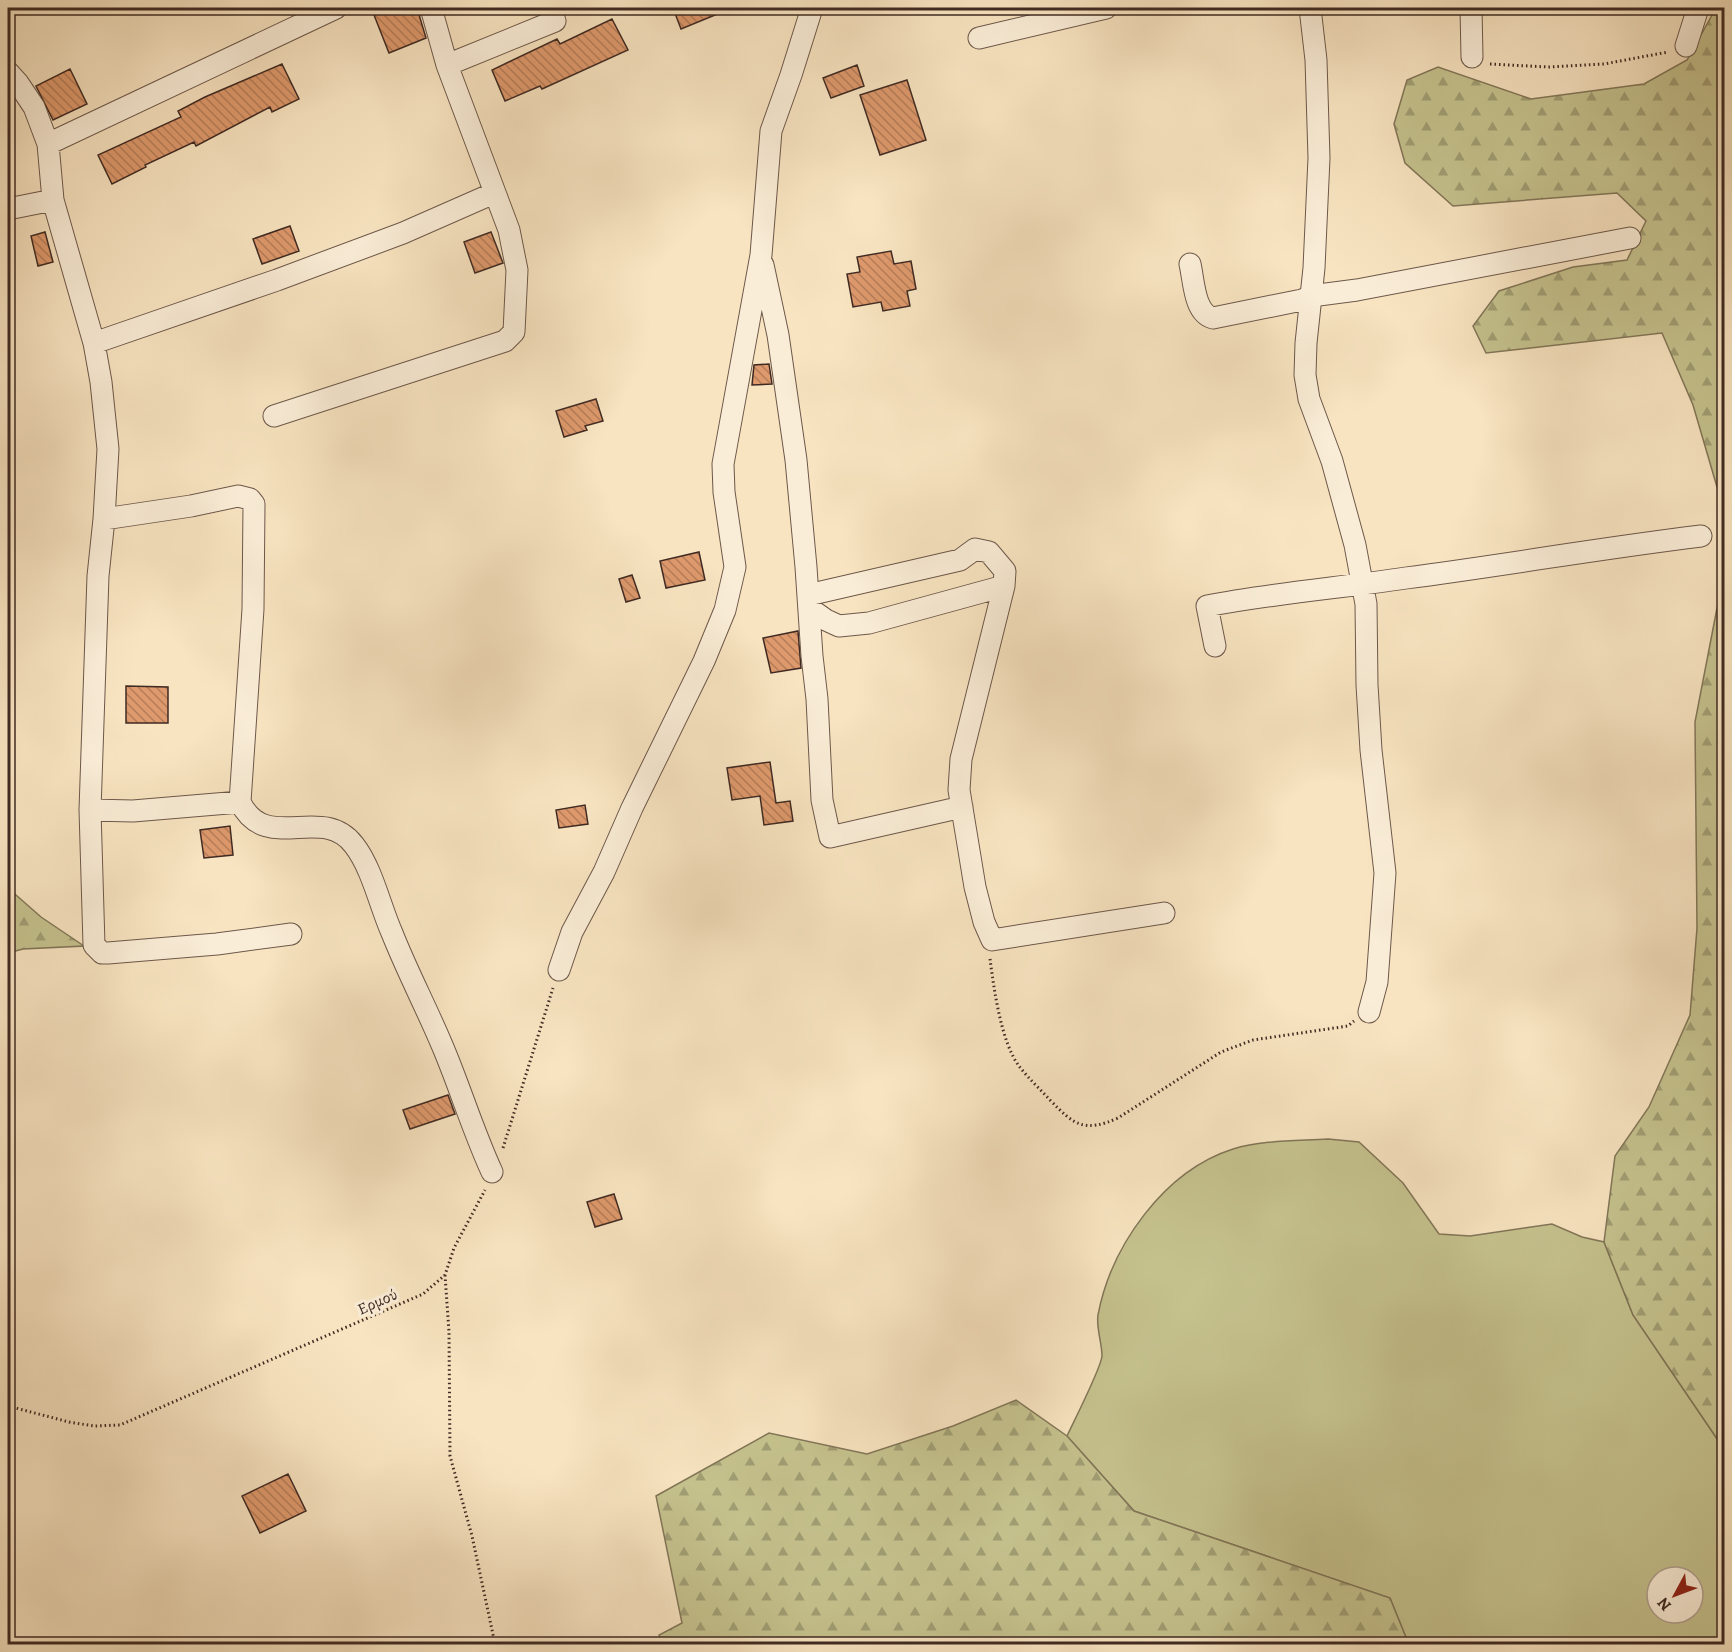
<svg xmlns="http://www.w3.org/2000/svg" width="1732" height="1652" viewBox="0 0 1732 1652" font-family="Alegreya,serif">
<defs>
<pattern id="forest-firs" width="22" height="20" patternUnits="userSpaceOnUse" patternTransform="scale(1.5)"><rect width="22" height="20" fill="#c5c28e"/><path d="M5 1l3.5 6h-7zM16 11l3.5 6h-7z" fill="#a19e74"/></pattern>
<pattern id="building-back-hatch" width="6" height="6" patternUnits="userSpaceOnUse" patternTransform="scale(1.5)"><rect width="6" height="6" fill="#de996c"/><path d="M-1 5l2 2M0 0l6 6M5-1l2 2" fill="none" stroke="#b57d58"/></pattern>
</defs>
<rect width="100%" height="100%" fill="#f8e4c1"/>
<filter id="stains"><feTurbulence type="fractalNoise" baseFrequency=".00333" numOctaves="4"/><feColorMatrix values="0 0 0 0 .2 0 0 0 0 .09 0 0 0 0 .02 0 0 0 .5 -.17"/></filter>
<radialGradient id="worn" r=".72"><stop offset=".6" stop-color="#630" stop-opacity="0"/><stop offset="1" stop-color="#630" stop-opacity=".3"/></radialGradient>
<path fill="#c5c28e" stroke="#827658" stroke-width="1.5" fill-rule="evenodd" d="M1328,1139L1359,1142L1403,1183L1439,1234L1470,1236L1552,1224L1582,1237L1604,1242L1633,1315L1724,1449V1644H1405L1407,1640L1390,1598L1134,1511L1067,1436C1074,1421 1101,1368 1102,1356C1102,1343 1096,1328 1098,1315C1111,1246 1164,1171 1233,1149C1262,1140 1298,1141 1328,1139ZM1657,1577H1693V1613H1657Z"/>
<path fill="url(#forest-firs)" stroke="#827658" stroke-width="1.5" d="M1716,8H1724V492L1717,487L1693,405L1662,333L1486,353L1473,326L1499,291L1573,267L1627,260L1646,221L1617,193L1453,206L1405,163L1394,124L1407,80L1438,67L1531,99L1644,84L1687,60Z
M1724,596V1449L1633,1315L1604,1242L1615,1156L1649,1107L1690,1015L1697,928L1695,722L1717,608Z
M8,888L41,917L84,946L23,949L8,953Z
M1016,1400L1067,1436L1134,1511L1390,1598L1407,1640L1405,1644H663L659,1635L682,1623L656,1496L769,1433L867,1454L953,1426Z"/>
<path fill="url(#building-back-hatch)" stroke="#3f2a23" stroke-width="1.5" d="M392,8H417L426,38L389,53L374,15Z
M673,8H732L681,29Z
M612,19L628,50L542,89L540,86L505,101L492,70L557,39L560,44Z
M282,64L299,99L272,112L270,107L196,146L194,142L145,165L146,167L112,184L98,155L181,117L178,111L205,97Z
M857,65L864,86L831,98L823,78Z
M70,69L87,104L53,120L36,86Z
M907,80L926,140L880,155L860,95Z
M290,226L299,251L262,264L253,239Z
M45,232L53,262L38,266L31,236Z
M491,232L503,263L475,273L464,242Z
M891,251L894,264L911,261L916,289L907,291L910,306L883,311L881,302L853,307L847,274L860,272L857,257Z
M769,364L772,384L752,385L754,365Z
M596,399L603,421L585,426L587,430L564,437L556,411Z
M699,552L705,580L666,588L660,561Z
M632,575L640,598L626,602L619,579Z
M798,631L801,668L771,673L763,638Z
M126,686L168,687V723H126Z
M770,762L776,803L790,801L793,821L764,825L760,796L732,800L727,768Z
M585,805L588,824L559,828L556,810Z
M230,826L233,855L204,858L200,830Z
M448,1095L455,1114L410,1129L403,1110Z
M614,1194L622,1219L595,1227L587,1202Z
M288,1474L306,1511L260,1533L242,1496Z"/>
<g fill="none" stroke-linecap="round" stroke-linejoin="round">
<defs>
<path id="street" d="M1310,8L1316,60L1319,158L1314,268L1306,343L1305,375L1309,399L1332,461L1355,545L1366,604L1367,685L1371,750L1385,873L1377,982L1369,1012
M1471,8L1472,57
M979,38L1106,8
M1686,46L1698,8
M447,65L555,21
M8,72L18,83L34,107L48,144L53,200L94,343L101,382L108,449L104,519L98,576L90,810L94,945L102,953H108L217,944L291,934
M48,144L336,8
M8,209L53,200
M1190,264C1194,281 1194,313 1213,318L1302,300L1311,296L1357,290L1630,238
M763,265L778,335L796,460L806,567L812,656L817,699L822,800L830,837L962,807
M94,343L277,280L403,233L494,193
M274,416L505,341L514,332L517,270L509,230L447,65L431,8
M104,519L191,506L238,496L250,499L254,504L253,609L240,802C266,855 322,803 354,845C372,868 380,906 392,933C407,971 426,1007 442,1045C460,1087 473,1131 492,1172
M808,595L960,560L975,549L989,552L1005,571L1004,586
M809,608L826,620L839,626L869,623L1004,586L961,759L959,790L975,887L984,922L992,940L1164,913
M1215,646L1207,606C1273,593 1340,588 1406,578C1505,565 1602,548 1701,536
M90,810L133,811L240,802
M559,970L572,932L604,872L632,808L704,661L725,610L735,567L724,492L723,464L761,255L771,131L791,75L812,8"/>
</defs>
<use href="#street" stroke="#6d584a" stroke-width="23"/>
<path stroke="#3f2a23" stroke-width="3" stroke-dasharray="1.5 3" stroke-linecap="butt" d="M1490,64L1548,67L1604,64L1668,52
M990,959C994,989 1001,1042 1019,1066C1028,1078 1040,1089 1050,1100C1074,1125 1084,1133 1118,1118L1221,1052L1253,1040L1348,1026L1354,1021
M503,1148L553,988
M445,1275L449,1332L450,1456L472,1536L495,1644
M8,1406L69,1422L94,1426L120,1425L423,1294L445,1275L454,1248L485,1190"/>
<use href="#street" stroke="#faedd7" stroke-width="21"/>
</g>
<g text-anchor="middle" stroke-width="6" stroke-linejoin="round" paint-order="stroke">
<g font-size="16" fill="#3f2a23" stroke="#faedd7">
<text transform="translate(377 1301) rotate(-24)" y="6">Ερμού</text>
</g>
</g>
<rect width="1732" height="1652" fill="none" stroke="#f8e4c1" stroke-width="30"/>
<rect x="9" y="9" width="1714" height="1634" fill="none" stroke="#3f2a23" stroke-width="3"/>
<rect x="15" y="15" width="1702" height="1622" fill="none" stroke="#3f2a23" stroke-width="1.5"/>
<g transform="translate(1675 1595) rotate(229)"><circle r="28" fill="#faedd7" stroke="#af9f8f" stroke-width="1.5"/>
<path d="M0-4.5L10 22L0 15L-10 22Z" fill="#8f2418"/>
<text y="-9" font-size="16" font-weight="bold" text-anchor="middle" fill="#3f2a23">N</text>
</g>
<rect width="100%" height="100%" filter="url(#stains)"/>
<rect width="100%" height="100%" fill="url(#worn)"/>
</svg>
